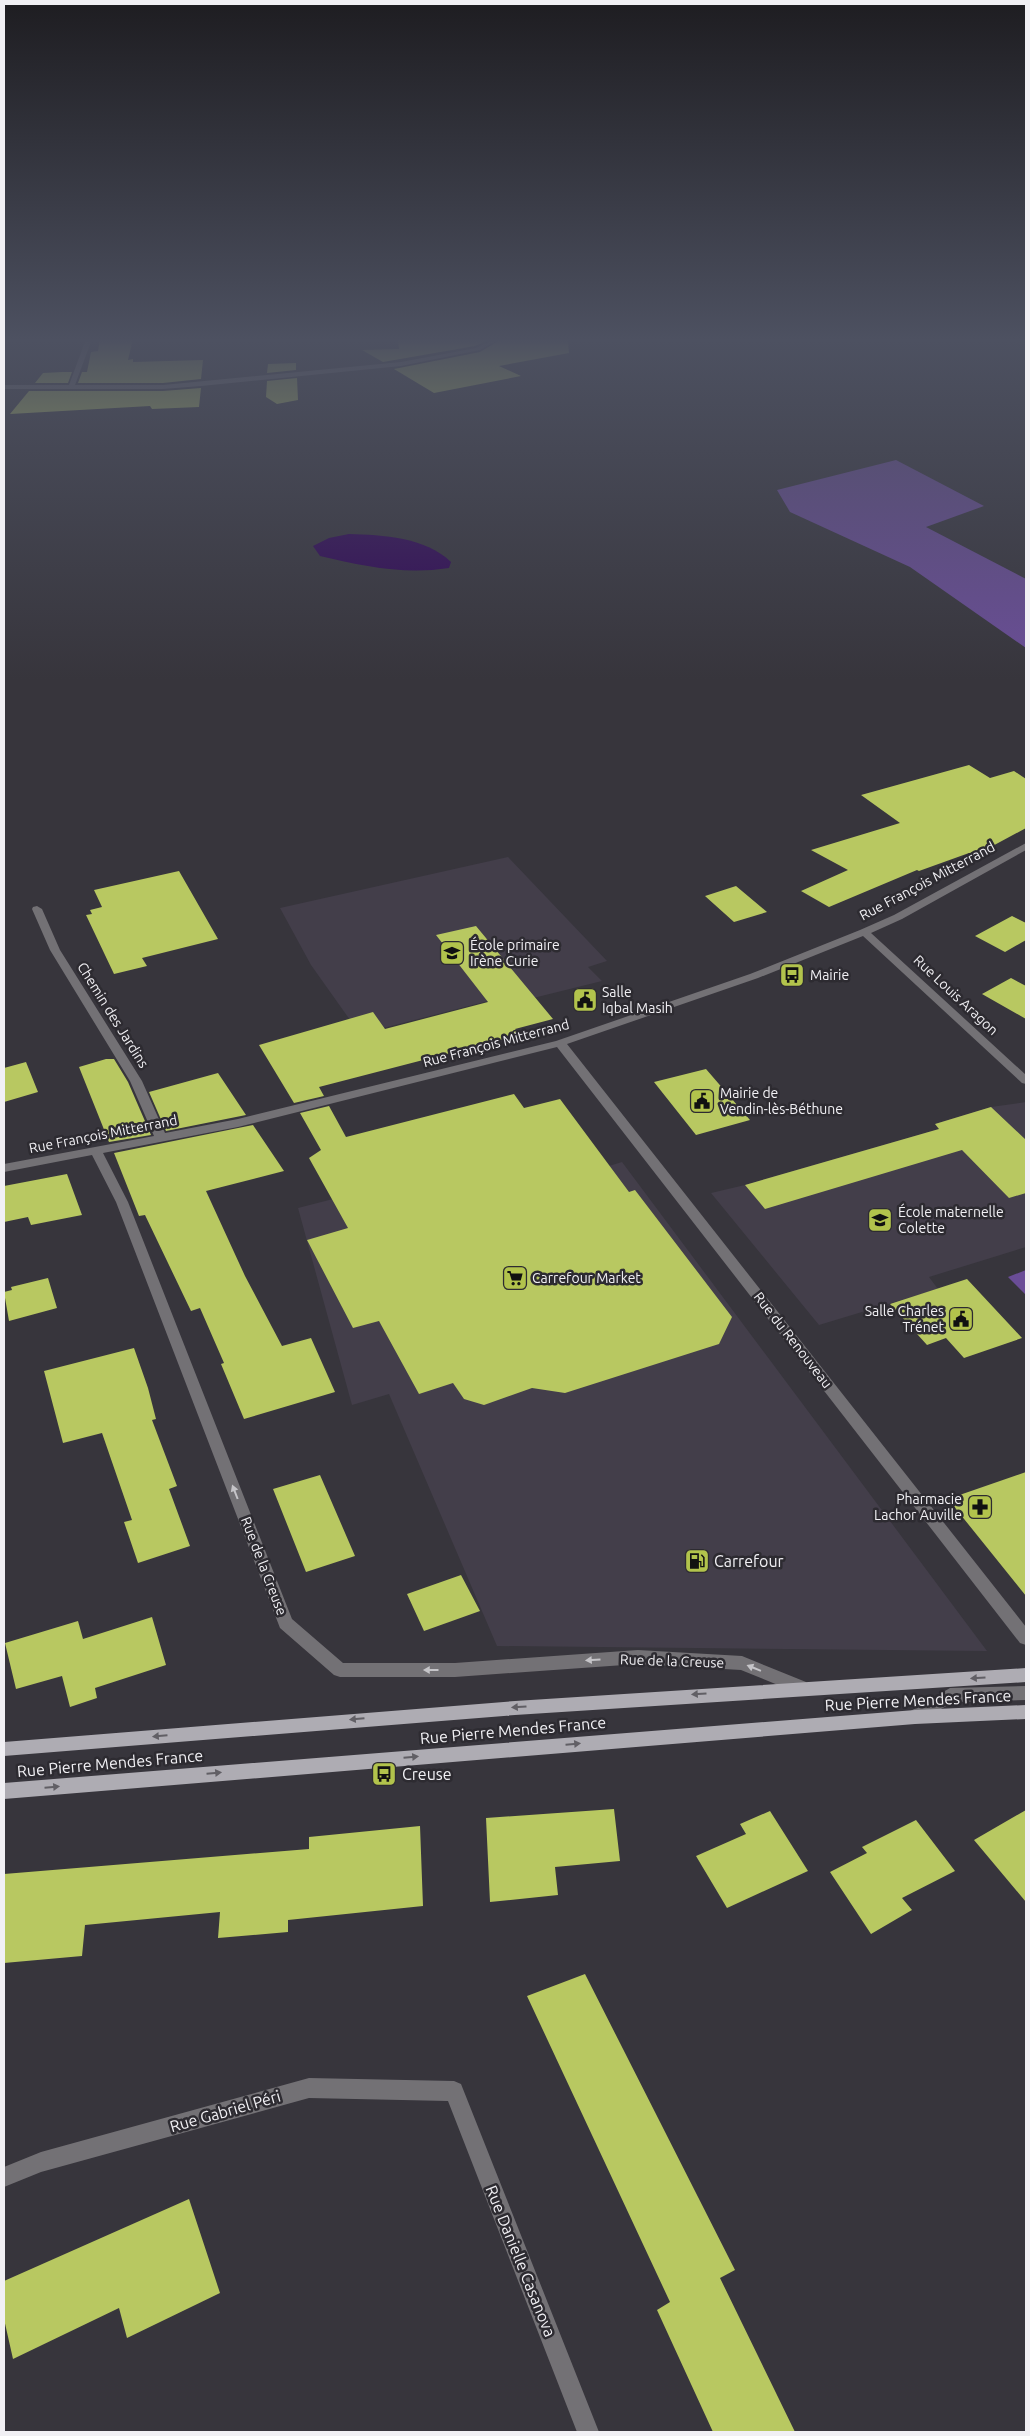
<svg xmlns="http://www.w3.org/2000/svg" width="1030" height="2436" viewBox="0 0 1030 2436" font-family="Ubuntu,sans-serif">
<rect width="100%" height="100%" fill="#37353c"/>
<path fill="#433e4a" d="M508,857L607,961L588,967L602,981L493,1008L488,1001L360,1034L311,965L280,908Z
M1026,1102V1247L929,1277L938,1289L819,1325L711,1193L745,1185L939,1129L935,1124L991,1107Z
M528,1149L547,1185L622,1162L987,1651L497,1646L389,1394L352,1405L298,1208Z"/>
<path fill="#6a4d97" d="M896,460L984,506L926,527L1026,579V648L910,567L790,512L777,490Z
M1026,1270V1295L1008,1277Z"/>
<path fill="#300556" d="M349,534C383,535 425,537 451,562L449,568C404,575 363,566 320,556L313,546L329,538Z"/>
<path fill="#b8c861" d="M133,339L128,360L133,359V362L203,360L201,379L163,383H78L82,372H87L91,352L98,351L100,340Z
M436,339H491L475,346L383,362L362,350L399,349L398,340Z
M502,339H568L569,353L499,366L521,376L434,393L394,369L480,352Z
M296,363V370L267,373L268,364Z
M62,372H72L68,383H35L43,373Z
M297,378L298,400L277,404L266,397L267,381Z
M201,388L199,407L152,409L150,406L10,414L29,391H163Z
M969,765L990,778L1014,771L1026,779V828L974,856L969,853L919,871L917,870L829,907L801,891L848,870L811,850L900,823L861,795Z
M179,871L218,939L142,958L147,966L114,974L86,915L92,914L90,910L102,907L94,890Z
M736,886L767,912L734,922L705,896Z
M1012,916L1026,923V940L1005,952L975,936Z
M476,926L553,1019L515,1029L520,1035L319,1087L324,1096L294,1103L259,1045L373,1012L385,1029L488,1002L436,935Z
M1011,978L1026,986V1019L982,994Z
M106,1059H114L128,1082L151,1135L109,1142L79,1067Z
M26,1062L38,1092L4,1102V1068Z
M706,1069L750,1120L696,1135L654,1082Z
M218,1073L246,1115L166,1131L149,1092Z
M514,1094L524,1108L560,1099L629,1192L635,1190L732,1317L719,1344L565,1393L532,1388L484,1405L464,1399L453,1383L419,1394L379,1321L353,1328L307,1240L348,1228L309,1158L321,1150L300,1113L329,1106L346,1137Z
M991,1107L1026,1140V1193L1009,1198L962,1150L765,1209L745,1185L939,1129L935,1124Z
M253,1125L284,1171L206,1191L245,1276L282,1346L311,1338L335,1392L244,1419L221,1364L224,1363L200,1308L191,1311L145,1215L139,1216L114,1153Z
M67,1174L82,1215L31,1225L28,1217L4,1222V1186Z
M48,1278L57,1308L9,1321L4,1292L12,1290L11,1287Z
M967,1279L1022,1338L964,1358L946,1338L927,1345L890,1304Z
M134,1348L148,1388L156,1419L152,1420L177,1486L169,1489L190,1546L138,1563L124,1522L132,1520L102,1433L63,1443L44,1371Z
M1026,1472V1596L948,1499Z
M320,1475L355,1556L306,1572L273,1489Z
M461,1575L480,1611L424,1631L407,1594Z
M152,1617L166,1665L95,1688L97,1698L70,1707L62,1676L16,1689L5,1643L78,1621L83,1639Z
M614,1809L620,1861L555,1867L558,1895L490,1902L486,1818Z
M1026,1810V1902L974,1840Z
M770,1811L808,1871L727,1908L696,1856L746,1834L740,1824Z
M916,1820L955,1871L902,1898L912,1910L871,1934L830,1872L867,1853L862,1847Z
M420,1826L423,1906L288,1920V1932L218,1938L220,1912L85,1925L82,1956L4,1963V1874L309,1849V1837Z
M585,1974L735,2270L720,2278L795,2432H713L657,2310L670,2302L527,1996Z
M189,2199L220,2293L127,2338L119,2308L13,2359L4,2319V2281Z"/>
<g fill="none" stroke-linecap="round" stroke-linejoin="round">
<path fill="#737175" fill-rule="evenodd" d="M86,339H92L75,385H163L401,362L476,348L494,339H500L480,350L401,366L201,386L163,389H4V385H69Z
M1026,843V850L902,919L871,933L1026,1075V1084L1022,1083L863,936L758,978L567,1044L1026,1627V1645L1020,1643L557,1047L238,1127L103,1153L128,1202L292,1619L343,1663H455L638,1650L742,1656L806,1682L808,1687L806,1692L800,1694L741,1670L638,1664L455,1677H340L334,1675L280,1628L116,1202L92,1155L4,1172V1164L154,1136L130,1081L50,950L32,909L33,907L37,906L42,909L60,950L142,1081L165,1133L238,1119L556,1041L750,974L860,930L894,915Z
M1026,1686V1700L953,1702L915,1724L909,1722L907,1717L909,1712L950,1688Z
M309,2078L454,2081L461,2084L599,2432H577L448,2101L309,2098L41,2172L4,2187V2167L41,2152Z"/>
<path fill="#aeacb3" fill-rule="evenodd" d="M1026,1668V1682L515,1715L4,1756V1742L515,1701Z
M1026,1705V1719L915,1724L4,1799V1783L915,1710Z"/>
</g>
<defs><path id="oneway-solid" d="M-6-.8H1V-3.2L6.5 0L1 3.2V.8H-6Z" transform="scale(1.25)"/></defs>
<g fill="#c5c4c8">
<use href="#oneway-solid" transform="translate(235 1492) rotate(-111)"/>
<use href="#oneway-solid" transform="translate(593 1660) rotate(176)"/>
<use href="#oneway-solid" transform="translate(754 1668) rotate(-158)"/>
<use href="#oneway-solid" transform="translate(431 1670) rotate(180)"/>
</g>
<g fill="#615f65">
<use href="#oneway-solid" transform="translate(978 1678) rotate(177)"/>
<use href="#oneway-solid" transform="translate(699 1694) rotate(176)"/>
<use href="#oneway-solid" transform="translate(519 1707) rotate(176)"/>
<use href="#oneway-solid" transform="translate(357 1719) rotate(175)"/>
<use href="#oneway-solid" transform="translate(160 1736) rotate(175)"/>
<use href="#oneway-solid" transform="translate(573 1744) rotate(-5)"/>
<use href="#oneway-solid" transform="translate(411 1757) rotate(-5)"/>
<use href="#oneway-solid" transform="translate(214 1773) rotate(-5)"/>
<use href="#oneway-solid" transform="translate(52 1787) rotate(-5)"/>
</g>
<linearGradient id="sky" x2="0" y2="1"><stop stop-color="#1e1d21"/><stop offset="0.5" stop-color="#4d5161"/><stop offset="1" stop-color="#4d5161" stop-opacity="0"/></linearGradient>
<rect width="1030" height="680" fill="url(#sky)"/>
<defs>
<symbol id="school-square" viewBox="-11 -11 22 22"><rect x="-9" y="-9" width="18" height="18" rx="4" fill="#b2c34c" stroke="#2d2b31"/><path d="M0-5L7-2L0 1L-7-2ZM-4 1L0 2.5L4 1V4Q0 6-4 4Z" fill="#111"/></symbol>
<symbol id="bus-square" viewBox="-11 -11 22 22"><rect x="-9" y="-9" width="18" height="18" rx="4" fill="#b2c34c" stroke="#2d2b31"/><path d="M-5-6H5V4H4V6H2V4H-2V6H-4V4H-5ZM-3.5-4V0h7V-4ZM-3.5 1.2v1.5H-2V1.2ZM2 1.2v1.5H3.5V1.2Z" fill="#111"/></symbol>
<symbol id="civic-square" viewBox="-11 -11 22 22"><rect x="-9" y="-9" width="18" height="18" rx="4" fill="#b2c34c" stroke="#2d2b31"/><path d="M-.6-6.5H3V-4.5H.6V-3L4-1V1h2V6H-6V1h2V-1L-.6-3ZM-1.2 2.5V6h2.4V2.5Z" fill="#111"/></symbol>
<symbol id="supermarket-square" viewBox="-11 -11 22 22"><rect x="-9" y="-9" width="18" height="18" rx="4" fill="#b2c34c" stroke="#2d2b31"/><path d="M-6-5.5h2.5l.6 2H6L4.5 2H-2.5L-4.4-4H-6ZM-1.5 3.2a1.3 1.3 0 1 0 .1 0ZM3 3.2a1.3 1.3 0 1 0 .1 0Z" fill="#111"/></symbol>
<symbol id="pharmacy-square" viewBox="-11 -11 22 22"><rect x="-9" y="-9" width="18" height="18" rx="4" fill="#b2c34c" stroke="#2d2b31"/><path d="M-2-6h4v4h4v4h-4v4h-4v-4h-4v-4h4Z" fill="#111"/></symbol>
<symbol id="fuel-square" viewBox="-11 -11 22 22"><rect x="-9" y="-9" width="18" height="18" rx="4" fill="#b2c34c" stroke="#2d2b31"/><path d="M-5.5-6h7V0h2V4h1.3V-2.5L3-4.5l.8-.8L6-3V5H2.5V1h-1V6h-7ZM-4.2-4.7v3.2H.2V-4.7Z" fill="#111"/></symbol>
</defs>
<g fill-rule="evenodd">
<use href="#school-square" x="438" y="939" width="28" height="28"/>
<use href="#bus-square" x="778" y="961" width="28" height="28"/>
<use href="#civic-square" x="571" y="986" width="28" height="28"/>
<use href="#civic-square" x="688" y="1087" width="28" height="28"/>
<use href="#school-square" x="866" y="1206" width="28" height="28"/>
<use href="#supermarket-square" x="501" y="1264" width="28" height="28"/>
<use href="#civic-square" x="947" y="1305" width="28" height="28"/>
<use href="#pharmacy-square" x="966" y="1493" width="28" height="28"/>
<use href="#fuel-square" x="683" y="1547" width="28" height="28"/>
<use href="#bus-square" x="370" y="1760" width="28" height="28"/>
</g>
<g text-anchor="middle" stroke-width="5" stroke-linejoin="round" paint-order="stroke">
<g font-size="14" fill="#f1f0f4" stroke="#2d2b31">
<text transform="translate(927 881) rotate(-28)" y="5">Rue François Mitterrand</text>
<text transform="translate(956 995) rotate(43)" y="5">Rue Louis Aragon</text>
<text transform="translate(113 1015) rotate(58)" y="5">Chemin des Jardins</text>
<text transform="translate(496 1043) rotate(-15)" y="5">Rue François Mitterrand</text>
<text transform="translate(103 1134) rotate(-11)" y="5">Rue François Mitterrand</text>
<text transform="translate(793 1340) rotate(52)" y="5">Rue du Renouveau</text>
<text transform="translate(264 1566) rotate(69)" y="5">Rue de la Creuse</text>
<text transform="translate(672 1661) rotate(2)" y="5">Rue de la Creuse</text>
</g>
<g font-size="14" fill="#f1f0f4" stroke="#2d2b31" text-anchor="start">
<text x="470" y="950">École primaire<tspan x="470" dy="16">Irène Curie</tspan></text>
<text x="810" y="980">Mairie</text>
<text x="602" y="997">Salle<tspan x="602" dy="16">Iqbal Masih</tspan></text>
<text x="720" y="1098">Mairie de<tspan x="720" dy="16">Vendin-lès-Béthune</tspan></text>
<text x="898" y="1217">École maternelle<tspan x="898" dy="16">Colette</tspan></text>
<text x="532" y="1283">Carrefour Market</text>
<text x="944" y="1316" text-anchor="end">Salle Charles<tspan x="944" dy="16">Trénet</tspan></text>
<text x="962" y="1504" text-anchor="end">Pharmacie<tspan x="962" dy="16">Lachor Auville</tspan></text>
</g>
<g font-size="16" fill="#f1f0f4" stroke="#2d2b31" text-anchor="start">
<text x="714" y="1567">Carrefour</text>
<text x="402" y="1780">Creuse</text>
</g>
<g font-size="16" fill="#f1f0f4" stroke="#2d2b31">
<text transform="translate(918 1700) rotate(-3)" y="6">Rue Pierre Mendes France</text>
<text transform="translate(513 1730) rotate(-5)" y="6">Rue Pierre Mendes France</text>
<text transform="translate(110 1763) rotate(-5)" y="6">Rue Pierre Mendes France</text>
<text transform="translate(225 2111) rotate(-16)" y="6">Rue Gabriel Péri</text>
<text transform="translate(521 2261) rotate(68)" y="6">Rue Danielle Casanova</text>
</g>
</g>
<rect width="1030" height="2436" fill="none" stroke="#f1f0f4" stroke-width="10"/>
</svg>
